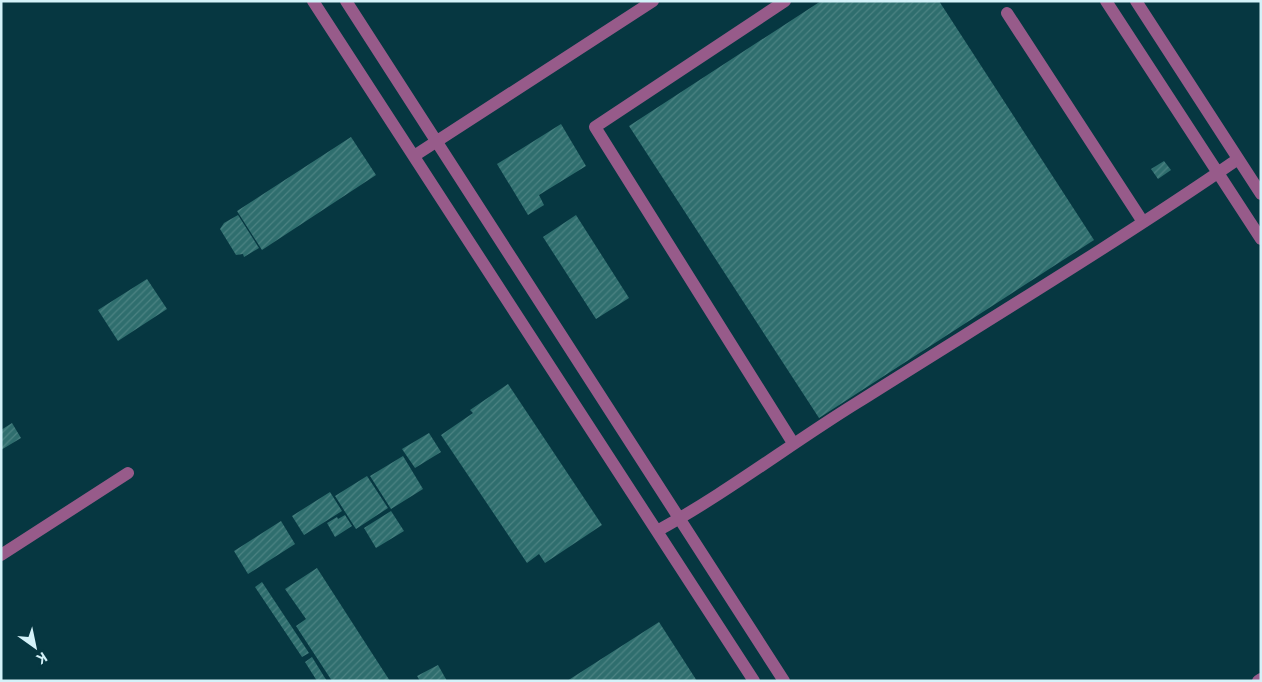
<svg xmlns="http://www.w3.org/2000/svg" width="1262" height="682" viewBox="0 0 1262 682" font-family="'Noto Sans',sans-serif">
<defs>
<pattern id="building-hatch" width="6" height="6" patternUnits="userSpaceOnUse" patternTransform="scale(1.25)"><rect width="6" height="6" fill="#2f6e6e"/><path d="M-1 1l2-2M0 6l6-6M5 7l2-2" fill="none" stroke="#4c8383"/></pattern>
</defs>
<rect width="100%" height="100%" fill="#063741"/>
<path fill="url(#building-hatch)" d="M821,1H939L1094,240L819,418L629,126Z
M561,124L586,166L539,195L544,205L528,215L497,164Z
M351,137L376,175L262,250L237,211Z
M1164,161L1171,170L1158,179L1151,169Z
M238,215L259,248L244,257L243,254L236,255L220,229L224,223Z
M576,215L629,298L596,319L543,237Z
M147,279L167,309L118,341L98,310Z
M508,384L602,525L545,563L539,554L527,563L441,435L473,413L470,410Z
M12,423L21,438L1,450V430Z
M429,433L441,452L415,468L402,449Z
M403,456L423,489L391,509L370,476Z
M367,476L388,508L356,529L335,496Z
M330,492L342,511L304,535L292,516Z
M391,511L404,531L376,548L364,528Z
M345,515L352,526L335,537L327,523L337,517L338,519Z
M281,521L295,544L248,574L234,551Z
M317,568L377,661L390,681H332L296,626L306,619L285,589Z
M262,582L309,653L302,657L255,587Z
M659,622L697,681H567Z
M312,657L325,678L327,681H317L305,662Z
M438,665L447,681H420L417,676Z"/>
<g fill="none" stroke-linecap="round" stroke-linejoin="round">
<path stroke="#975b8a" stroke-width="12" d="M313,1L754,681
M346,1L784,681
M785,1L595,127L793,443
M1106,1L1261,239
M1136,1L1261,194
M1007,13L1143,222
M414,156L653,1
M657,531C725,494 789,445 855,404C983,323 1113,245 1238,159
M1,555L128,473
M1258,681L1261,679"/>
</g>
<rect width="1262" height="682" fill="none" stroke="#d4f2f9" stroke-width="5"/>
<g transform="translate(35 647) rotate(147)" stroke="#063741" stroke-width="4" paint-order="stroke">
<path d="M0-4L9 19L0 12L-9 19Z" fill="#d4f2f9"/>
<text y="-8" font-size="14" font-weight="bold" text-anchor="middle" fill="#d4f2f9">K</text>
</g>
</svg>
